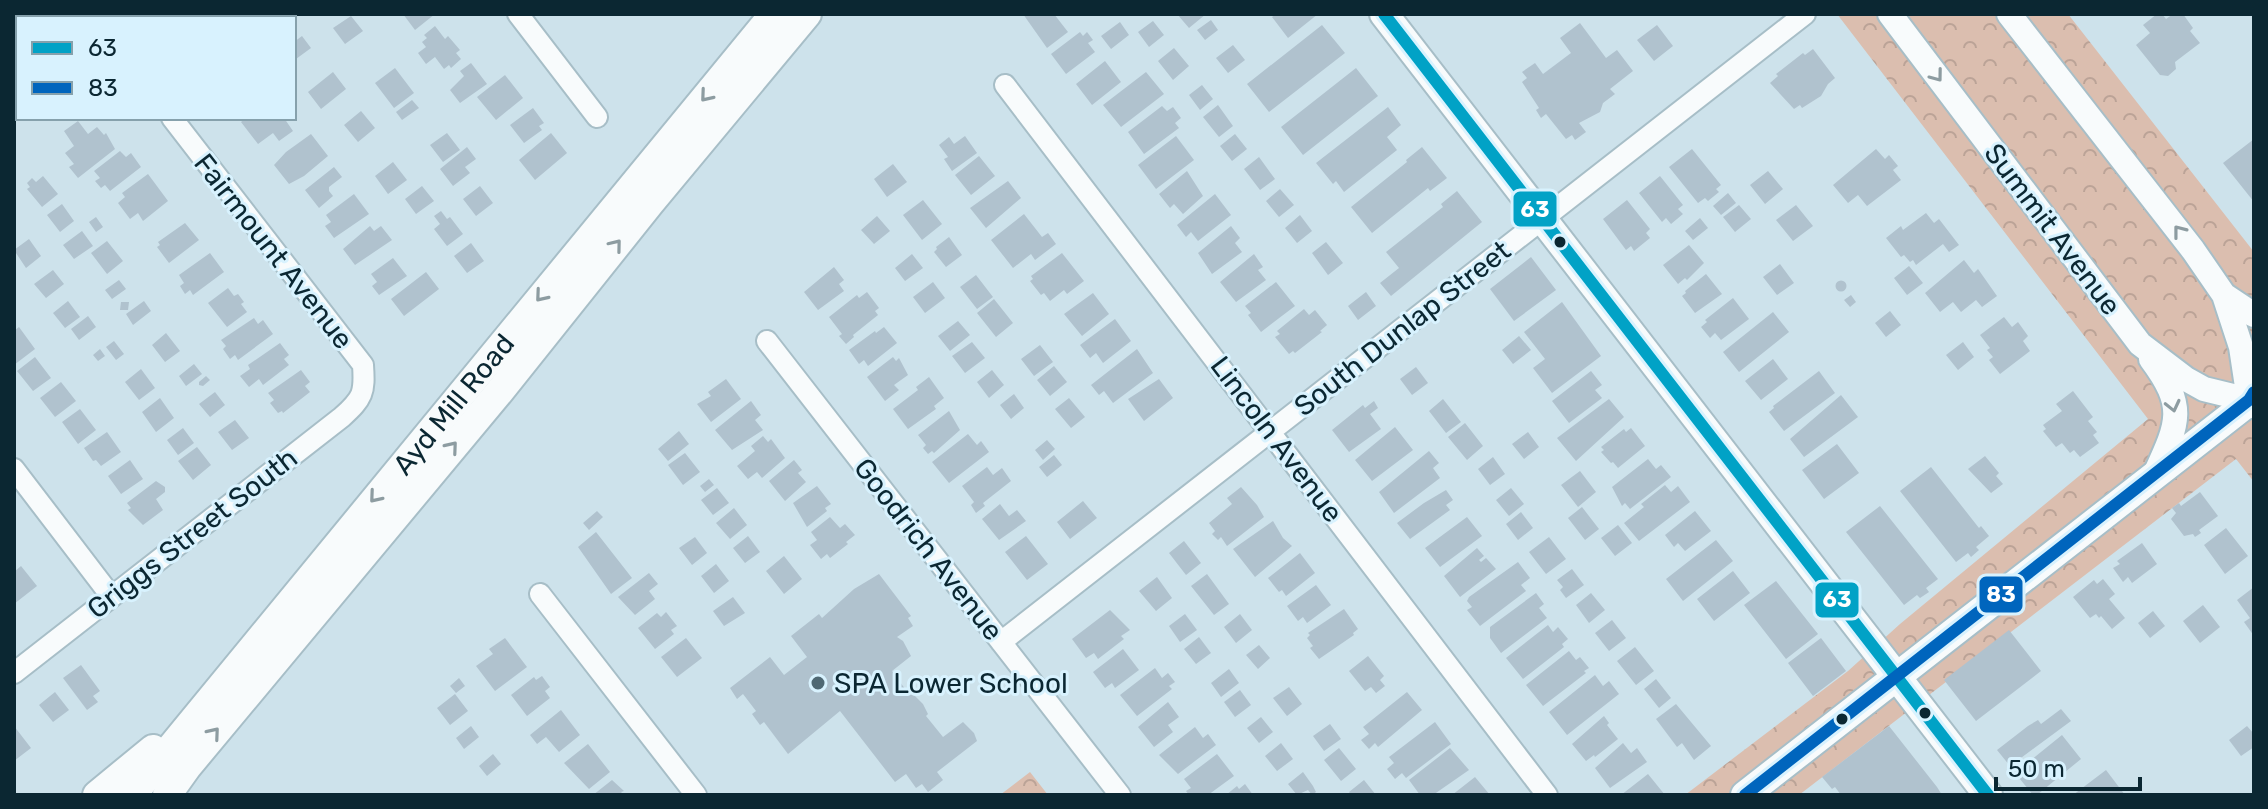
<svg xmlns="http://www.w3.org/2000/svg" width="2268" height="809" viewBox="0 0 2268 809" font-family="Rubik,sans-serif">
<defs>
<pattern id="park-crowns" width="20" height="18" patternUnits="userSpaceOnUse" patternTransform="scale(2)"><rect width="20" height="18" fill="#dbbeaf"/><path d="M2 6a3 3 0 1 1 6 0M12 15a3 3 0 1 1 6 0" fill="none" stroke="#bba397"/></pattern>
</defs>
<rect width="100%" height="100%" fill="#cde2eb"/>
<path fill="url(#park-crowns)" d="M1837,14H2068L2254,252V482L2236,459L1799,795H1685L1848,671L1900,624L2148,419Z
M1030,772L1048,795H1000Z"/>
<path fill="#b0c2ce" d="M183,14H223L218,18H178Z
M258,14H281L284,18H261Z
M403,14H435L415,30Z
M1023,14H1054L1068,32L1047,48Z
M1177,14H1206L1189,28Z
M1276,14H1318L1288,38L1272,17Z
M2157,14H2162L2166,19L2173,14H2183L2193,28L2190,31L2200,43L2175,62L2176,69L2168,76L2160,75L2136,45L2150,33L2143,25Z
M351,16L363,31L345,44L333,28Z
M1211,20L1218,30L1205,40L1197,30Z
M1153,21L1164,35L1149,47L1138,32Z
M1120,22L1129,35L1111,49L1101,36Z
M1580,23L1606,58L1617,50L1633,71L1610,89L1615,94L1603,103L1600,112L1579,123L1586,132L1575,140L1572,135L1566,139L1546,114L1541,118L1536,110L1539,108L1522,82L1527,78L1522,72L1535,63L1543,74L1571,53L1560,38Z
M1322,25L1345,53L1269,112L1247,84Z
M1657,25L1673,46L1654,61L1637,40Z
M435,26L445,39L448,36L460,50L456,53L461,59L451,68L449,65L444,69L435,57L426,64L418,53L426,47L422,42L427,38L424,35Z
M1080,32L1083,36L1087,32L1093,40L1088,43L1095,52L1066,74L1051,54Z
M302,36L311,48L296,59L294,42Z
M1233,45L1245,60L1228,73L1216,58Z
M1174,48L1189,66L1173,80L1158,61Z
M1813,49L1835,78L1828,84L1821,96L1802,108L1800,105L1794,109L1770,83L1778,76L1776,74L1803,53L1805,55Z
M18,57V96L16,98L14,60Z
M1105,61L1121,82L1092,105L1076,84Z
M471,63L487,84L460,103L450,90L464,76L460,71Z
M395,68L414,93L394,108L375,83Z
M1356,68L1378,96L1303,155L1281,127Z
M333,72L346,89L321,109L308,92Z
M1146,72L1164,94L1121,127L1103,105Z
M505,75L523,98L496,120L477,97Z
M1202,85L1213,99L1200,110L1189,95Z
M412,100L419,108L402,120L396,112Z
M1218,105L1233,126L1219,137L1203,117Z
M1162,106L1167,111L1173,107L1181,118L1175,123L1179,128L1144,154L1128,132Z
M1388,107L1401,125L1387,137L1397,150L1344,192L1336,181L1333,184L1316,163Z
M533,108L544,123L539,126L542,130L524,143L510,125Z
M361,111L375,128L358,142L344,125Z
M246,118H284L293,131L279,141L273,133L258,144L241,122Z
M78,121L88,134L97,127L104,135L106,133L115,149L78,178L69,167L74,164L65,153L74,146L64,131Z
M447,133L460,150L443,162L430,145Z
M551,133L567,153L535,180L519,160Z
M311,134L328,156L304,176L289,184L274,165L286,152Z
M1235,134L1247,149L1232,161L1220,146Z
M965,136L977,153L952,171L944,159L948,157L939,145L949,137L954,144Z
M1176,136L1194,160L1156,189L1138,165Z
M2254,139V202L2223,163Z
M467,147L476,159L465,167L470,173L453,186L440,169Z
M1422,147L1447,178L1430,191L1428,188L1372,233L1351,207L1407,162L1406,160Z
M1692,149L1721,185L1716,189L1719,192L1708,201L1705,198L1698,203L1669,167Z
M1876,149L1885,159L1889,155L1898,166L1893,170L1901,180L1867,206L1858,195L1848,203L1833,185Z
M120,151L126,157L131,153L141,167L110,191L105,185L101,188L95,181L100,178L94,171Z
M979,156L995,176L971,195L955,175Z
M1259,157L1275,179L1260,190L1244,169Z
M393,162L407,180L388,194L375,176Z
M893,164L907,182L887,197L874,179Z
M334,167L342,177L329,187V191L333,196L319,208L305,190Z
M1187,171L1203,196L1183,214L1174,204L1170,208L1159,194Z
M1768,171L1783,189L1765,204L1750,185Z
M148,174L168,201L143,221L138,213L130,219L118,203L125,197L122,193Z
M43,176L58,194L42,207L27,189L30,187L27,183L32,178L36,182Z
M1660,176L1683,205L1678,209L1683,214L1671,224L1666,218L1662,222L1639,193Z
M1008,181L1021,198L986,228L970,208Z
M422,186L434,201L416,214L405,199Z
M480,186L493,203L476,216L463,199Z
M1280,189L1294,205L1279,217L1266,201Z
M1457,191L1482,222L1391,296L1380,283L1399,268L1386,252L1443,207L1441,204Z
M1728,193L1736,203L1721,215L1713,206Z
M354,194L369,214L334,238L325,226L331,222L326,215Z
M1215,194L1231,215L1198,241L1191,232L1186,237L1177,225Z
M923,200L942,224L922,240L903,215Z
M1627,200L1650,229L1646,233L1650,238L1634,251L1631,246L1626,250L1603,219Z
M62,204L74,221L60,232L47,215Z
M1739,205L1751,219L1735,232L1723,217Z
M1796,205L1813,226L1793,241L1776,220Z
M441,211L447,219L450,217L463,234L447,246L434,229L440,224L434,216Z
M1926,213L1934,223L1939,219L1959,245L1949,252L1943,244L1916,265L1913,260L1910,262L1904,255L1901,257L1886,238L1901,226L1903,230Z
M1024,214L1042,237L1048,233L1056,244L1035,260L1031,254L1013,268L991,240Z
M1300,215L1312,231L1297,243L1285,228Z
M877,216L890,231L874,244L861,230Z
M96,217L103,227L96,232L89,222Z
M1700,218L1708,228L1693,240L1685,231Z
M185,223L199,240L169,263L157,247L160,245L158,242Z
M370,226L374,231L381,226L392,240L355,265L343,249Z
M1231,226L1240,238L1235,243L1242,252L1212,274L1198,253Z
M82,231L93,246L74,259L63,245Z
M949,237L962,255L946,267L934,252L937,249L936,247Z
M29,239L41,256L26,268L14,250Z
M107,241L123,261L107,274L91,253Z
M1326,242L1343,263L1328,275L1312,253Z
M471,243L484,261L467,273L454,256Z
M1689,245L1704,263L1687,280L1685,278L1678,284L1663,265Z
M210,253L224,272L193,295L190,290L185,294L180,286L184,283L179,275Z
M1062,253L1084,281L1067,294L1064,290L1050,301L1044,293L1041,295L1030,281L1033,279L1031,276Z
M912,254L923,268L905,281L895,268Z
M1254,254L1263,267L1258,270L1266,280L1236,302L1220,282Z
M1531,257L1556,290L1514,321L1490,289Z
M393,258L407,276L379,295L372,286L377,282L371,274Z
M1964,260L1974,273L1978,269L1997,296L1982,307L1976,300L1961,312L1953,302L1940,312L1925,293Z
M1780,264L1794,283L1777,295L1763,277Z
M1909,266L1923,283L1907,295L1894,278Z
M834,267L844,280L839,284L844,291L818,310L804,292Z
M53,270L64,284L46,298L34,284Z
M426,272L439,289L404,316L391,299Z
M1706,274L1722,294L1695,313L1682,296L1686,293L1685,291Z
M976,275L993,297L977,309L960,287Z
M119,280L126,289L112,299L105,290Z
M1835.5 286a5.5 5.5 0 1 1 11 0a5.5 5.5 0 1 1-11 0Z
M933,282L945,298L925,313L913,297Z
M1276,282L1295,306L1261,332L1248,315L1251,313L1245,306Z
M228,288L234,296L238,294L244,302L241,304L247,312L227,327L208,303Z
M867,292L879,308L875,311L878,315L853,335L854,337L846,344L839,336L842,334L829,317L857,295L859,298Z
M1366,292L1376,306L1358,320L1348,306Z
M1093,293L1109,314L1082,336L1064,314Z
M1851,295L1856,302L1850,307L1844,300Z
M1733,298L1749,319L1721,340L1715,333L1710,338L1701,327L1707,322L1705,320Z
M994,299L1013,323L996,337L977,313Z
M68,301L80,317L65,328L53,313Z
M144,301L151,311L133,325L126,314Z
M121,302H129L128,310H120Z
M1562,302L1601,356L1552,393L1533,368L1545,359L1524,332Z
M1304,309L1309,315L1315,310L1327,325L1320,331L1322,332L1295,353L1293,351L1289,354L1275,337L1280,334L1277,331Z
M1890,311L1901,325L1886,337L1875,323Z
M1773,312L1789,332L1739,372L1723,352Z
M88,316L96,327L79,340L71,329Z
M2004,317L2012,327L2018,322L2028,336L2023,341L2030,351L2000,374L1989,360L1993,357L1987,350L1990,348L1980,335Z
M254,318L258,324L263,320L273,334L238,360L235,355L230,359L223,349L226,346L221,340Z
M1115,319L1131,341L1103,363L1096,353L1090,358L1080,345Z
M958,321L970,335L950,351L938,336Z
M19,327L35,349L14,365V331Z
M884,327L897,343L868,366L864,360L859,364L849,350L875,331L876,333Z
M166,333L180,351L165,362L152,345Z
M1519,336L1531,350L1513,364L1502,350Z
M114,341L124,354L116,360L106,347Z
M972,342L985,358L965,373L952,356Z
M1963,342L1974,357L1958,370L1946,355Z
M280,343L289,355L284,359L289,365L263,385L259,379L249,387L240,376L250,369L248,365Z
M1040,345L1053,362L1034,376L1021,359Z
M100,349L105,356L98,361L93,355Z
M1137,349L1153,373L1113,403L1104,391L1099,395L1091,385Z
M35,357L51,378L33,391L17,371Z
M893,357L896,361L899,358L908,375L894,385L899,390L885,401L867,377Z
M1773,359L1788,379L1761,400L1745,381Z
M194,364L202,374L186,386L179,376Z
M1054,366L1067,382L1050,396L1037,380Z
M1416,367L1428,383L1412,395L1400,379Z
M141,369L155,388L139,400L125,382Z
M301,370L310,382L305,386L310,392L283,413L282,411L278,413L270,403L274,400L268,393Z
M992,370L1004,385L989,398L977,382Z
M1591,371L1602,385L1595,390L1602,398L1569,423L1552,401Z
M1819,371L1835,393L1784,431L1769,412L1774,408L1773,406Z
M206,376L210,380L203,386L199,385V382Z
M929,377L944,398L934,406L936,409L908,429L893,409L918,390L916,387Z
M726,379L741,399L711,422L697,404L711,396L708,392Z
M1159,379L1173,398L1144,421L1128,399Z
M61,382L76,401L55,417L40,398Z
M2073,391L2093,417L2088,421L2097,432L2093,435L2099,443L2080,457L2074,450L2070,453L2062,443L2056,447L2043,431L2046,429L2043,425L2062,411L2056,404Z
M215,392L225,405L210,417L199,404Z
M1014,394L1024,408L1011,419L1000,405Z
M1841,395L1858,417L1804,457L1790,439Z
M160,398L174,418L156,432L142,412Z
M1069,398L1085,417L1071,428L1055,409Z
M1443,399L1461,422L1446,433L1429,411Z
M1609,399L1624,417L1576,461L1557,438Z
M751,401L761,415L755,420L763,430L732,450L715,430Z
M1374,401L1378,408L1370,414L1381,429L1349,452L1332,430L1363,405L1365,408Z
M80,409L96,430L78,444L62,422Z
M949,411L960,430L934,453L932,451L928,454L923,448L926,445L918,435Z
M235,420L249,438L232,450L218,432Z
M1465,423L1483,446L1467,460L1448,437Z
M1395,427L1413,450L1372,481L1355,460Z
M183,428L194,443L178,455L167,440Z
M1631,428L1645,446L1618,468L1613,462L1611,463L1601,452L1604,450L1601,447L1624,429L1626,432Z
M679,431L689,444L668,461L658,449Z
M107,432L121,452L101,466L96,460L93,461L84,448Z
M1528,432L1539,447L1524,459L1512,444Z
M968,434L977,445L981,441L989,452L949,483L932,462Z
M763,436L768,442L771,439L785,458L762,478L757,472L748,479L737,466L755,451L751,446Z
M1047,440L1055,449L1043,460L1035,450Z
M1837,444L1859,473L1824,499L1802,470Z
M197,447L211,465L193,480L178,461Z
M1429,451L1439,463L1433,468L1440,478L1394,513L1379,492Z
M685,453L700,472L683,485L668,465Z
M1054,455L1062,465L1047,477L1039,467Z
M1985,456L1999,473L1996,476L2003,484L1991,493L1968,469Z
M1493,457L1505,474L1490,485L1478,469Z
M1648,459L1656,469L1661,465L1671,477L1630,509L1625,503L1622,506L1612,487Z
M130,460L143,479L121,494L108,476Z
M794,460L802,470L798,473L806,482L785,501L769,481Z
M987,467L993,475L1002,468L1011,481L983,503L985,506L976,513L971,505L974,502L962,486Z
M1931,467L1979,528L1981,526L1989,536L1976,547L1979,550L1971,557L1968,553L1956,562L1900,491Z
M1580,471L1596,492L1578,507L1561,485Z
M709,479L714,485L705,492L700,486Z
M156,481L165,487V492L156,499L163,510L143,525L128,510L131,508L127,503Z
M1665,485L1671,492L1678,486L1690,502L1639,541L1624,523L1644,507L1641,504Z
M817,486L831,504L825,508L827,511L807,527L793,503Z
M1241,487L1257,505L1264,517L1227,546L1221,537L1218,540L1212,534L1215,531L1209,523L1232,504L1227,498Z
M717,488L729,503L713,515L701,500Z
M1511,488L1524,504L1509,516L1496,500Z
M1446,490L1453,500L1446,505L1450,510L1410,539L1397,523L1424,503Z
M2200,492L2218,516L2199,530L2201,533L2195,537L2193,534L2184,536L2171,519L2176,513L2172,508L2179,503L2181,506Z
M1083,501L1097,518L1070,539L1057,522Z
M1000,504L1009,516L1017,510L1026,521L999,540L982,519Z
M1880,506L1938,579L1926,588L1929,592L1920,598L1917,595L1904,605L1846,532Z
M1582,507L1599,529L1585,540L1568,518Z
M734,508L747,525L730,539L716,523Z
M597,511L603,517L589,530L583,523Z
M1695,511L1711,531L1685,551L1678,543L1674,547L1665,535Z
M1521,512L1533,528L1518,540L1506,524Z
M830,517L840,528L845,524L855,535L846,542L848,544L830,558L827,554L821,559L810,545L817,540L811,532Z
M1467,517L1482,536L1440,567L1425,548Z
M1273,521L1283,538L1292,546L1255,577L1233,549Z
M1618,525L1632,543L1615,556L1601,538Z
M2226,528L2248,556L2225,574L2204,545Z
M596,532L632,578L611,594L578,547Z
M748,536L760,552L745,563L733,548Z
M1026,536L1048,564L1027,580L1005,552Z
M695,537L707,553L692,565L679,548Z
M1549,537L1566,559L1546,574L1529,552Z
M1716,540L1733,561L1683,601L1666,579Z
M1184,541L1201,563L1186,575L1169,553Z
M2142,543L2157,564L2132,583L2128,577L2123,582L2113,568L2120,564L2117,561Z
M1477,548L1484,556L1479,560L1481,562L1486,558L1496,569L1460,597L1444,576Z
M1300,553L1315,573L1286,596L1282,590L1279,592L1268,578Z
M784,556L802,579L784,594L766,571Z
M1518,562L1530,578L1521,585L1526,591L1480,626L1467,610L1472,607L1467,601L1469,597Z
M716,564L729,581L714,593L701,576Z
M21,566L37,586L14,604V572Z
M1572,569L1584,585L1566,598L1560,590L1563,587L1557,580Z
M1733,571L1750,593L1714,621L1697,599Z
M649,573L658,584L649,591L655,599L635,615L618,597Z
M879,574L911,616L908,618L913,626L897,637L903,641L911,656L892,671L908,693L910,691L923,704L928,714L926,716L943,737L963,722L974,733L977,741L937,772L943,780L928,792L922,784L916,788L906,774L895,782L840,711L788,754L764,722L760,725L752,714L756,711L743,694L737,699L730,688L770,657L784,675L807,657L791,636L819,614L822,618L854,589Z
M1207,574L1229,604L1214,615L1191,586Z
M1157,577L1172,598L1156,611L1139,591Z
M2103,579L2115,594L2109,599L2125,618L2112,629L2101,616L2099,618L2096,614L2090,618L2073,597L2094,580L2097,584Z
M1776,581L1818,634L1786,659L1744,605Z
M1316,585L1331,605L1307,623L1303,617L1298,621L1287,606Z
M2254,587V636L2244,622L2250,618L2237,600Z
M1536,593L1544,604L1539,608L1547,618L1501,653L1490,638V627Z
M1591,593L1605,610L1589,623L1576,605Z
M733,597L745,613L724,626L713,611Z
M2203,605L2220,627L2200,643L2183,621Z
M1344,609L1358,629L1353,633L1354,635L1319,659L1310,648L1313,646L1307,638L1310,635L1308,633Z
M1110,610L1130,630L1121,636L1124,639L1098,659L1094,653L1086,658L1072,639Z
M2153,611L2165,626L2150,638L2138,623Z
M666,612L677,626L671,630L674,634L655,649L638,628L657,613L661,617Z
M1185,614L1197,630L1180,642L1169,626Z
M1240,614L1252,630L1236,643L1224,627Z
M1612,620L1626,638L1609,651L1595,633Z
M1548,625L1553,632L1558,627L1568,639L1562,644L1564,647L1523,679L1506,658Z
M2009,630L2041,671L1976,721L1944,680Z
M1199,637L1211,653L1196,664L1184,649Z
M505,638L527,667L495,691L476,666L493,654L489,649Z
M686,638L702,658L677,677L661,657Z
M1821,638L1846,671L1813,696L1788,663Z
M1259,645L1270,658L1258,669L1246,655Z
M1635,647L1654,671L1636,685L1617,661Z
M1123,649L1139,670L1115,688L1112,683L1105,688L1093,672Z
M1569,651L1576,660L1580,657L1589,668L1584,671L1586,673L1543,706L1526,685Z
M1368,656L1384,676L1380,680L1385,686L1376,693L1371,687L1365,691L1349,671Z
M81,665L100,691L93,696L98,702L87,710L63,678Z
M1155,668L1162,678L1168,673L1175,682L1169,686L1172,689L1137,716L1120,695Z
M1229,669L1239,683L1221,697L1211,683Z
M1595,675L1603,686L1609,681L1619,694L1567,735L1549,712Z
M542,676L550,687L545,691L550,698L527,716L511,695L534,677L536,680Z
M459,678L465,686L456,693L450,686Z
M1656,679L1671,698L1659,708L1644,689Z
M1289,687L1302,704L1287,716L1273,698Z
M1240,690L1251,705L1235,717L1224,702Z
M55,692L69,710L53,722L39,705Z
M1407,692L1422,710L1378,747L1375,743L1369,749L1361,740L1369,734L1363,727Z
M455,694L468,711L450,725L437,708Z
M1168,702L1179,717L1168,725L1173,732L1154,747L1138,727Z
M1676,704L1711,746L1694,760L1682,743L1677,747L1656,719Z
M2061,709L2071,721L2010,766L1997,750L2028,726L2038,720L2041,724Z
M561,710L580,735L559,752L546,737L537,744L530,735Z
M1604,716L1609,723L1607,725L1618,739L1595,757L1594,755L1586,761L1572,744Z
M1261,717L1273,732L1259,743L1247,728Z
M1435,722L1451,744L1406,778L1402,773L1395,779L1387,769L1394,763L1389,757Z
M1330,724L1341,739L1324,751L1313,736Z
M14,726L31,748L14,761Z
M471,726L479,737L464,749L456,738Z
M1889,726L1937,787L1942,795H1841L1835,787L1832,789L1822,777Z
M2247,726L2254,734V747L2241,756L2229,740Z
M1195,727L1203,738L1208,734L1216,745L1178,774L1159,755Z
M2062,735L2081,759L2037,795H2033L2015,773Z
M1281,743L1293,759L1277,771L1265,756Z
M1623,743L1631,753L1637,748L1647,762L1610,788L1595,768Z
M588,744L610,772L589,789L564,763Z
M1339,748L1356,769L1341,781L1324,760Z
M1450,748L1469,770L1433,795H1420L1409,780Z
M493,754L501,764L487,776L479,766Z
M1217,754L1234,776L1208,795H1189L1186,791L1191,788L1184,779Z
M2106,770L2125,795H2073Z
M1303,772L1313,786L1316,792L1312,795L1308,790L1297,795L1288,784Z
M1648,774L1665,795H1621Z
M1475,777L1490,795H1452Z
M612,780L624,791L621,792L624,795H593Z
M1364,780L1376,795H1351L1349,792Z
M1245,784L1253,795H1226L1237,786L1239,789Z"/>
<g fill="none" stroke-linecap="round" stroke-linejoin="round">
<defs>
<path id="minor" d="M92,14L95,18
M518,14L597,117
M1005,85L1547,795
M767,341L1120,795
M14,469L111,596
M540,594L696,795
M1001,642L1805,14
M14,673L342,417C363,398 365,393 363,365L172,118"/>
<path id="tertiary" d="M1890,14L2140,344L2186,379L2204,389L2249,400
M2009,14L2193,250L2224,295L2241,347L2249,400L2254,406
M2224,295L2254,315
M2151,359C2186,406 2179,422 2156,472"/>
<g id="secondary">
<path d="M1384,14L1988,795"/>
<path d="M97,795L153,749"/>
<path id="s1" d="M132,795L774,14"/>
<path d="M167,795L187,767L500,391L650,203L807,14"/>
<path d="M1745,795L2254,398"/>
</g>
</defs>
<use href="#minor" stroke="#a7bec7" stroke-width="24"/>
<use href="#tertiary" stroke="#a7bec7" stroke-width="28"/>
<use href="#secondary" stroke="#a7bec7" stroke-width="32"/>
<use href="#minor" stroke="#f8fbfc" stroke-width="20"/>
<use href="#tertiary" stroke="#f8fbfc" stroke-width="24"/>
<use href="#secondary" stroke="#f8fbfc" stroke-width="28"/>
<defs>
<path id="bus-1" d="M1384,14L1988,795"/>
<path id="bus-2" d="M1745,795L2249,400L2254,392"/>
</defs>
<use href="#bus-1" stroke="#d8f2fe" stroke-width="18"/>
<use href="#bus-2" stroke="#d8f2fe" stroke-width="18"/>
<use href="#bus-1" stroke="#01a2c6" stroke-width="12"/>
<use href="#bus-2" stroke="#0065bd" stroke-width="12"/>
</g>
<defs><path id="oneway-chevron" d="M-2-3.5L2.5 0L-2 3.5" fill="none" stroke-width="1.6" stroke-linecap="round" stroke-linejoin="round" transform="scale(2)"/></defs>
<g stroke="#8d9ca1">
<use href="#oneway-chevron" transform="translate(1937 76) rotate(53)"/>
<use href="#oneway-chevron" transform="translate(706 96) rotate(130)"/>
<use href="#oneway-chevron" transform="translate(2179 231) rotate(-128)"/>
<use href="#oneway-chevron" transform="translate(616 245) rotate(-51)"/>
<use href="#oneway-chevron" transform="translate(541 296) rotate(130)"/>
<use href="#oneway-chevron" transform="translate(2173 406) rotate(77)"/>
<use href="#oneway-chevron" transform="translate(452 447) rotate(-50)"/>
<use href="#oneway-chevron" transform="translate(375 497) rotate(130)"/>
<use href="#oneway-chevron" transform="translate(214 733) rotate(-50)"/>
</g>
<g fill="#0b2732" stroke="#d8f2fe" stroke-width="3">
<circle cx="1560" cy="242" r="7"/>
<circle cx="1925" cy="713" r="7"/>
<circle cx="1842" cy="719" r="7"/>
</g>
<circle fill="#4f6873" stroke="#d8f2fe" stroke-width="3" cx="818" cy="683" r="8"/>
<g text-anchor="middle" stroke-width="6" stroke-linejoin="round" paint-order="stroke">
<g font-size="28" fill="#0b2732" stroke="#d8f2fe">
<text transform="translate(2053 229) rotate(53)" y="10">Summit Avenue</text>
<text transform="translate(274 251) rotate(52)" y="10">Fairmount Avenue</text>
<text transform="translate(1402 328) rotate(-38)" y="10">South Dunlap Street</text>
<text dy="10" stroke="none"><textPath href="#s1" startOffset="506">Ayd Mill Road</textPath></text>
<text transform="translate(1277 439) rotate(53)" y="10">Lincoln Avenue</text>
<text transform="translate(192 533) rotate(-38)" y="10">Griggs Street South</text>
<text transform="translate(929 549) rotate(52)" y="10">Goodrich Avenue</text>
</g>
<g font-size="28" fill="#0b2732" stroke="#d8f2fe" text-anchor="start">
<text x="834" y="693">SPA Lower School</text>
</g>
</g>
<g stroke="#d8f2fe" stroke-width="3">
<rect x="1512" y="190" width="46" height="38" rx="8" fill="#01a2c6"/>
<rect x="1978" y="575" width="46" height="39" rx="8" fill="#0065bd"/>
<rect x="1814" y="581" width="46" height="38" rx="8" fill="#01a2c6"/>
</g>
<g font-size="22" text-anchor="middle" font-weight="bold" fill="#fff">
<text x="1535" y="217">63</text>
<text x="2001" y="602">83</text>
<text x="1837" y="607">63</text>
</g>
<rect width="2268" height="809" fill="none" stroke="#0b2732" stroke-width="32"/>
<rect x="16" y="16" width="280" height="104" fill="#d8f2fe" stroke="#86a1ac" stroke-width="2"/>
<rect x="32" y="42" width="40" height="12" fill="#01a2c6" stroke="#86a1ac" stroke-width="2"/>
<text x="88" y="56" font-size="24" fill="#0b2732">63</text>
<rect x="32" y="82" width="40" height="12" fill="#0065bd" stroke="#86a1ac" stroke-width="2"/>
<text x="88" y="96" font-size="24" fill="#0b2732">83</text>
<path d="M1996 777v12h144v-12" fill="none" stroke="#0b2732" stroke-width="4"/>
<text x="2008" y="777" font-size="24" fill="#0b2732" stroke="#d8f2fe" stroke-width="6" paint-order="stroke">50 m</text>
</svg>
